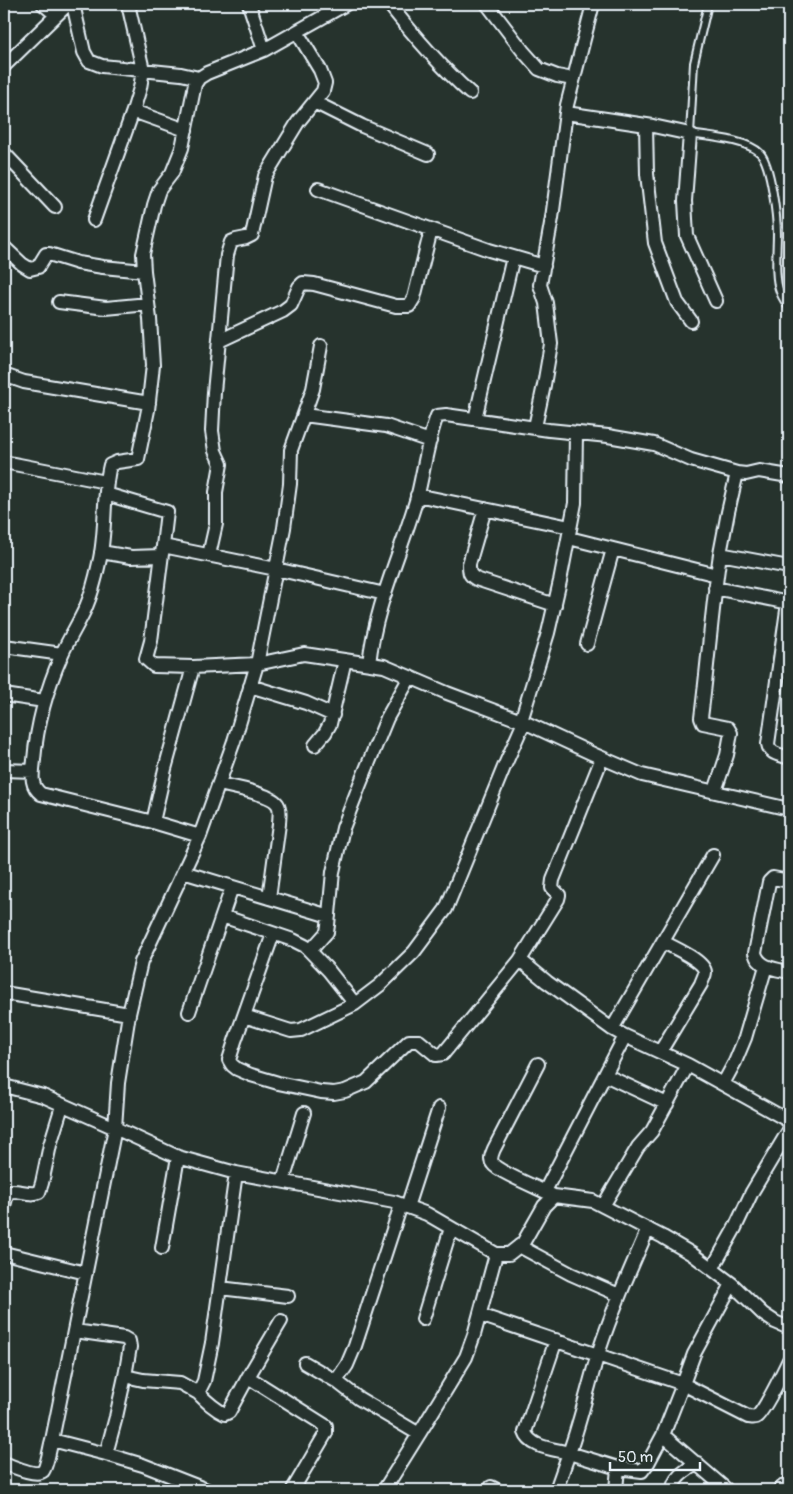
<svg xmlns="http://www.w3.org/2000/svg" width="793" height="1494" viewBox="0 0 793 1494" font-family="Pangolin,sans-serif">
<rect width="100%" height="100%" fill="#26332d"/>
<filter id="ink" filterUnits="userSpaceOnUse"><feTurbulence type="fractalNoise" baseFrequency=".02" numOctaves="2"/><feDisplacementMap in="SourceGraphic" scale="10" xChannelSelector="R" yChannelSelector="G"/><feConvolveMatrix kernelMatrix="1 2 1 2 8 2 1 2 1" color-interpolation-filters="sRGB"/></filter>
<g filter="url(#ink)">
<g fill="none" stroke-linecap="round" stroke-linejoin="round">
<defs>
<path id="lane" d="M708,4L694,63L690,134C708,137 746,139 760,153C771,164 777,218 777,234C777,250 774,278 780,292C782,298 786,303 789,308"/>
<path id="street" d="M43,4L56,15
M73,4L84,52L89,61L102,66L181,74L199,78
M128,4L143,70L140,88L133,111
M249,4L264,50
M389,4C414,36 440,66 470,93
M487,4L523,51L539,69L557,76L573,79
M4,66L68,4
M314,102L362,126L428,154
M566,113L653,126L690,134L685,201L687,236L716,301
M646,125L647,174L655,243L677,302L691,321
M4,153L55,207
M318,189L489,250L544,266
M94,220L133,111L186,130
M4,247L22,264L30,269L38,267L46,254H49L78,263L103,267L144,271
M59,302L106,308L148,304
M219,341L283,311L291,305L299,287L303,283L314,284L396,306H409L414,298L431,230
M321,346L313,389L291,450L290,484L284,528L257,664L193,667L154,666L146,659L151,641L163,546L276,569L385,594
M4,375L24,382L149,403
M304,415L386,426L430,441
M475,419L513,257
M535,427L544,385L551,344L546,303L540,285L552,218L567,105L593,4
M4,462L106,482
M106,494L167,512L163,546
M417,495L570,527
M485,509L469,564C469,572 469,575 476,579L555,605
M569,538L717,575
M101,552L131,557L161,556
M720,554L728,512L737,473
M209,555L216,524V492L221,464L215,451L212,431L214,392L227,255L231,242L236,240L246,238L252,235L265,176L298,122L323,91L325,83L320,70L297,32
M715,588L789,603
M788,603L768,744C770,755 780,754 789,758
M587,644L613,549
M4,646L62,654
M369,664C375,605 402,551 418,494C424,469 428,439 437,416L446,415L549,430L608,436L654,444L691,460L737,473L746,474L759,471L789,476
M250,686L306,703L333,715
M4,695L44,701
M521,721L548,633L560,581L575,503L576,433
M315,745L325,733L330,724L345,660
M602,758L553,880L552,888L559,895L558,899L520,960L547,982L612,1029L625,1036L688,1065L789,1121
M4,770L33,771
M219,784C231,787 273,794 278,805C281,810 279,818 279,824L269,898
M715,791L727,755L731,733L728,728L703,723L701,718C708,663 712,608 720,554L789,567
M153,822L165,769L193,667
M200,836L153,822L41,794C29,785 33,773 34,760C37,723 47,688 62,654C69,638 79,623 86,607C92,593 96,577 99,563C107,531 102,497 110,465L117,462L138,459L148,410L153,365L150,319L144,271L143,254L154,205L159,190L172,173L182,148L195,84L199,78L207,73L264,50L346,4
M183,872L329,916
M789,881L773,878L769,882L755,953C759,968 776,969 789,972
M222,916L293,940L305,946L329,971L355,1004
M273,934L235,1041L229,1060L232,1065L237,1069L251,1075L278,1083L321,1092L334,1093L345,1091L366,1082L409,1041H419L436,1055L443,1054L520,960
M310,951L327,932L328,925L333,872L343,828L360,784L387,718L410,677
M4,993L129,1014
M189,1012L232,887
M244,1016L291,1031L301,1030L355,1004L380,985L414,952L446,909L504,767L524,722
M612,1029L713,855
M660,1052L701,984C702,980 705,976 705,972C704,961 673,947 663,942
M538,1064L494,1149C492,1154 489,1159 493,1164C498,1172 543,1190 554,1196
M605,1075L667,1104
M723,1084L735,1062L745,1038L766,966
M4,1086L43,1096L115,1128L118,1083L129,1014L141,962L200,836L234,741L257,664L304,654L384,666L447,693L524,722L593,754L642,775L789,809
M283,1181L304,1113
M545,1191L625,1036
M401,1205L355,1346L347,1365L336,1381L358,1398L419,1434L466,1357L474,1335L496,1254
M4,1206L7,1194L10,1191C20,1190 31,1196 39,1192L42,1183L50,1145L62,1106
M603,1206L638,1147L652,1131L688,1065
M407,1207L439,1108
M519,1246L571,1274L619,1295
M162,1248L178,1157
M4,1253L86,1273
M712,1269L732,1284L763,1314L775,1322L789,1328
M732,1284L694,1354L683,1384L748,1417C751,1417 753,1418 756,1417C764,1412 784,1370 789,1360
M220,1288L288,1296
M480,1315L683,1384L663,1435L727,1490
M423,1319L451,1228
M75,1331L124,1338L129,1341L130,1347L125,1376
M556,1340L525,1432C530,1448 555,1449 569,1453L556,1490
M305,1363L336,1381
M248,1377L326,1426V1433L293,1489
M198,1393C206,1401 214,1409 225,1414L229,1412L248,1377L281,1321
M52,1440L115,1128L178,1157L236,1173
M106,1454L143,1465L207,1490
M4,1463C12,1466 36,1477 43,1471C47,1467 50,1446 52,1440L106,1454L116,1417L125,1376L143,1380L180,1383L198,1393L204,1381L212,1343L236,1173L394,1202L427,1214L496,1254H509L523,1243L544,1206L554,1196L593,1201L663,1237L692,1254L712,1269L735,1228L752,1192L789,1130
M618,1468L642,1471L648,1463L663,1435
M491,1487L497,1490
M384,1490L419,1434
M616,1490L618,1468L569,1453C581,1420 588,1387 598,1354C612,1311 630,1270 648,1229
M673,1490C673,1477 687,1470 697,1463
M779,1490L789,1482"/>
</defs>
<use href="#lane" stroke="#e8f1f8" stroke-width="10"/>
<use href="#street" stroke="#e8f1f8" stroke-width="16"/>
<use href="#lane" stroke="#26332d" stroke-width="6"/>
<use href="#street" stroke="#26332d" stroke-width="12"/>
</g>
</g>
<rect width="793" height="1494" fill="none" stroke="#26332d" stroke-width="20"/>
<rect x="10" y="10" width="773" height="1474" fill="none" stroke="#e8f1f8" stroke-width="2" filter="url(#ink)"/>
<path d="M610 1462v8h90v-8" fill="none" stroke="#e8f1f8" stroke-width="2.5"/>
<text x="618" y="1462" font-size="15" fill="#e8f1f8" stroke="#26332d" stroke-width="4" paint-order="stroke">50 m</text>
</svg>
